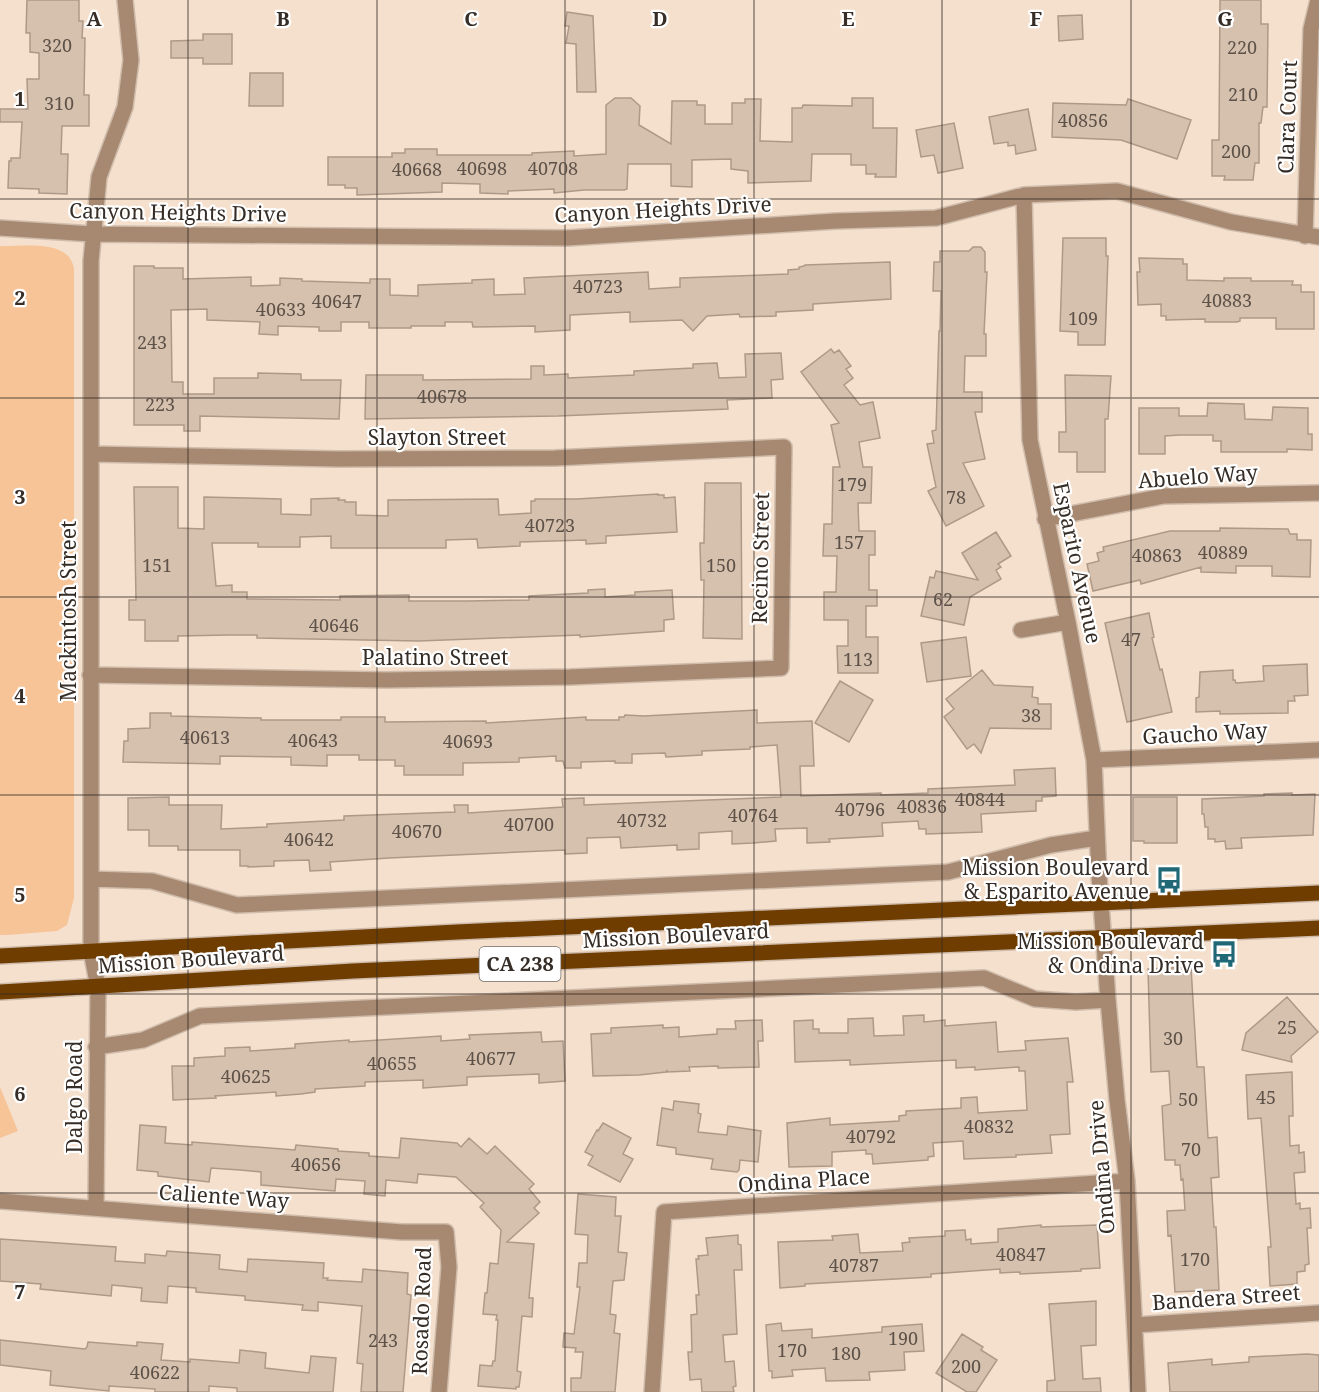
<svg xmlns="http://www.w3.org/2000/svg" width="1319" height="1392" viewBox="0 0 1319 1392" font-family="'Noto Serif',serif">
<rect width="100%" height="100%" fill="#f5e0cd"/>
<path fill="#f7c498" d="M0,246C23,247 68,238 74,268V898L67,925L57,931L8,935H0Z
M0,1087L18,1131L0,1138Z"/>
<path fill="#d6c1af" stroke="#ae9988" stroke-width="1.5" d="M27,0H79V21H83L82,38H85L84,95H89V126H62L61,154H68L67,194L39,193V189L8,188L9,161H11V158H20L22,122H0V109H28L27,79H39V53L30,52V33H26Z
M1220,0H1261V24H1268L1267,107H1263L1261,123H1259V163H1255L1253,180H1224L1225,176H1212V140H1219Z
M567,12L593,16L596,92H577L576,44L566,43L569,26H565Z
M1082,15L1083,39L1059,41L1058,16Z
M203,34H232V64H203V58H171V41L203,40Z
M250,73H283V106H249Z
M615,98H631L640,106L639,125L671,144L672,101H697V105H705V124H732V103H745V99H761L760,141L792,142V108H802L803,105L852,106V98H873V128H897L896,177H875L876,174H866V165H851V154H812L811,181L748,183V171L731,169V159L692,160V187L671,186V164H628L627,189L624,190H584L554,193V189L508,191V194L480,193V184L442,183V192L357,195V188H345V185H328V157H392V153H405V149H437V155H532V153L574,151V156L606,154V105Z
M1128,99L1191,120L1177,159L1121,140L1052,137L1053,103L1126,105Z
M1028,109L1036,150L1016,154L1015,145L1008,146V142L994,144L989,117Z
M954,123L963,168L938,173L934,155L921,157L916,130Z
M1063,238H1106V256H1108L1105,345H1078V332L1060,331Z
M973,247H981L985,252V272H987L984,334H986V356H965L964,392H982V412H975L985,459L963,463L984,506L946,526L928,491L936,487L927,444L934,443L932,431L936,430L939,331H940L941,291H933L934,262H940V251H969Z
M1139,258L1183,259V264H1187V280L1224,281V278H1251V281H1293L1292,285H1301V292H1314V329H1276V318H1240V321L1237,322H1205V319L1166,320V316H1161V304L1138,305L1137,272H1140Z
M890,262L891,299L813,304V310L776,312V316L740,317L739,314L707,316L693,331L682,320L630,322V312L570,315V330L535,332V326L473,327L472,322H445V326H411V328H369V322H341V331H319V327L278,326V335L259,334L260,322L207,320V309L171,310L172,382H183V394H214V378H258V373L301,374V380H341L339,419L200,416V431H184V425H134V266H154V268H183V279L251,277V286L280,285V278L302,279V281L370,283V279H390V295L418,296V285L472,283V280L494,279V295L525,294L524,278L648,272L649,289L680,287V278L788,274V270L799,269V267L804,266L805,265Z
M831,349L834,353L839,350L851,366L846,369L853,378L844,385L860,405L873,402L880,438L859,442L863,467H872L871,503H858L859,531H875V555H869V590H877V606H866V637H878V673H838L837,646H848V620H824V592H836L837,556H823L824,524H832L833,467H840L831,425L839,423L801,372Z
M781,353L783,379L771,380L772,398L727,400L728,409L558,416L365,419L366,375H423V380L531,379V366H544V375L568,374V378L634,375V371L693,368V364L717,363L719,378L746,377L745,354Z
M1065,375L1111,376L1108,419H1105V472H1077V452H1059V432H1066Z
M1208,403L1244,404L1245,419L1272,420L1273,407L1308,408V434H1312V450L1287,449V452H1221V441H1213V435H1179L1165,436V454H1139V408H1179V416H1207Z
M705,483H741L742,639L703,638L704,580H701L700,543H704Z
M134,487H178V528L204,529V497L281,499V514L311,515V499L339,498L338,500H345V502H356V515L388,516V500L498,499L499,515L531,513V501H535V499H577L658,494V495H664V498L675,497L677,532L606,536V543L586,544V540L520,542V546L478,548L477,539L446,540V548H331V536L300,537V547H258V543H212L216,586L232,585V592H247V599L340,600V596L409,595V601H467L529,600V596L588,593V590L605,589V597L635,595V592L672,590L674,619L664,620V631L580,637V635L419,641L257,638V635H229L178,636V641H145V620H129V600H136Z
M1220,528L1288,529L1290,534H1297V540H1311L1310,577L1272,576V566H1236V573L1201,572V567L1141,584L1140,580L1093,591L1087,564L1099,561L1097,553L1104,551L1103,547L1170,531H1220Z
M996,532L1011,556L998,564L1001,567L996,570L1001,579L970,597L964,625L921,616L930,577L934,578L936,571L978,580L962,553Z
M1149,613L1154,637L1152,638L1160,670L1162,669L1172,712L1127,722L1105,623Z
M966,637L971,676L927,682L921,643Z
M1307,664L1308,695L1294,696L1295,701H1288V713L1220,714V711L1196,712V698L1199,697L1200,672L1233,670V680H1235L1236,683L1264,681L1263,666Z
M982,670L994,685L1033,687L1032,697L1038,698V704H1051V729L990,728L981,753L974,744L967,749L944,717L954,709L946,699Z
M840,681L873,700L849,742L815,723Z
M757,710V723L812,721L814,766H800L801,796L881,793V795L928,793V789L1015,785L1014,770L1055,768L1056,796L1042,797V801H1036V811L981,814L982,832L926,834V829H919L918,821L882,823L883,836L829,839L830,842L807,843V828L775,829L776,841L753,843L732,844V831L699,833V849L677,850V845L621,848L620,837L587,838V853L565,854V850L389,858L330,862L331,870L310,871L309,860L274,861V866L248,867V866H240V850H178V846H149V830H128V798L169,797V805H222L221,829L267,827V824L344,820V816L455,812L454,805H468V813L563,807L562,799L584,798V805L781,797L777,745L750,747V749L702,751V755L666,757L665,753L632,754V763H615V761L581,762V768H565L563,761H556V756L519,758V762L463,763V775H404V766H395V760H359V755H327V766L291,765V757L220,756V764L123,762L124,741H128V729L150,728V713H171V716L261,718V720H341V717H385V722L486,721V723L586,717V720H619V717H624L625,715L644,716Z
M1292,793V795L1315,794L1313,835L1241,838L1242,848L1226,849L1225,841L1215,842V839H1208V827H1205L1204,814H1202V799L1264,796V794Z
M1133,797H1177V843H1144V841H1133Z
M1191,967L1197,1067H1204L1208,1138L1217,1137L1219,1177L1211,1178L1214,1227H1216L1219,1290L1175,1292L1171,1235L1168,1236L1167,1211L1185,1210L1183,1179L1181,1180L1180,1165H1175V1160H1165L1162,1106L1171,1104L1169,1071L1151,1072L1148,969Z
M1287,997L1318,1032L1291,1056L1292,1062L1242,1050L1246,1033Z
M924,1015V1022L945,1020V1026L996,1022L998,1052L1026,1050L1025,1041L1068,1038L1073,1082H1067L1070,1134L1050,1135L1052,1153L1016,1155V1157L964,1159L963,1141L933,1143L934,1156L928,1157V1160L873,1164L872,1154H866V1150L832,1152V1166L789,1167L787,1123L830,1118V1125L899,1121V1116L906,1115V1111L961,1108V1098L977,1097L978,1113L1027,1110L1025,1071H1019V1067L975,1070V1067L956,1068V1060L850,1065V1060L795,1062L794,1021L813,1020V1029H819V1033H848V1019L873,1018L874,1036L904,1035L903,1016Z
M762,1020L763,1041H758L759,1067L718,1068V1066L689,1067L690,1071L667,1072V1070L666,1072L639,1075L593,1076L591,1034L611,1033V1028L663,1025V1028L679,1027V1037L717,1034V1029H736L735,1021Z
M541,1032L542,1042L563,1041L565,1081L539,1083V1074L467,1077V1085L423,1088V1080L365,1082V1086L315,1089V1092L301,1094L276,1096V1092L215,1096L216,1098L173,1100L172,1066H194V1058L225,1056V1048L250,1047V1051L295,1048V1044L349,1040V1042L441,1036V1041L470,1039L469,1035Z
M1292,1072L1293,1116H1289L1290,1146L1299,1145V1153L1304,1152L1305,1172L1294,1173L1296,1204L1300,1203V1209L1310,1208L1311,1228H1307L1309,1264L1305,1265V1271L1297,1272V1284L1270,1286L1268,1247H1271L1261,1118L1248,1119L1246,1075Z
M674,1101L699,1104L698,1113L701,1114L698,1132L727,1135L728,1126L761,1131L758,1162L740,1160L739,1170L737,1172L711,1169L713,1159L676,1154V1148L657,1145L662,1108L673,1110Z
M603,1123L631,1138L623,1154L633,1159L620,1182L588,1165L593,1156L585,1152L597,1130L598,1131Z
M140,1125L166,1127L165,1143L192,1145V1142L295,1150L296,1145L338,1149V1151L369,1153V1156L399,1158L401,1138L457,1143L461,1147L469,1138L487,1154L495,1146L534,1184L529,1189L540,1202L534,1208L539,1213L507,1242L534,1244L529,1298H533L532,1317L522,1316L517,1371L521,1372L519,1387H516V1389L478,1386L480,1365L492,1366L493,1361H495L498,1320H496L497,1315L483,1314L485,1293H487L490,1263L498,1264L501,1230L480,1207L484,1203L456,1177L418,1174L417,1183L386,1180L385,1196L364,1194L365,1181L336,1179L335,1191L261,1185V1172L240,1170L211,1168L209,1182L158,1176V1172L137,1170Z
M578,1194L616,1197L615,1216H621L618,1252L627,1253L624,1280L613,1281L610,1314L616,1315L614,1333L620,1334L615,1392H571V1378H581L583,1352H575L576,1348L563,1347L564,1333L574,1334L580,1287H577L579,1263H587L588,1235L575,1234Z
M1041,1225V1227L1097,1225L1100,1268L1081,1269V1271L1020,1274V1272L1000,1273V1269L931,1274V1277L805,1284V1286L780,1288L778,1242L833,1240L832,1236L858,1234L860,1253L903,1251L902,1243L910,1242L909,1238L945,1236V1231L965,1230L966,1240L971,1239V1244L998,1242V1229Z
M738,1235V1244L741,1245L742,1270H734L737,1334L723,1335L725,1362L734,1361L736,1386L733,1387L734,1392H702L701,1379L690,1380L688,1352H692L691,1315L697,1314L696,1295H699L696,1259H699L698,1256L708,1255L706,1238Z
M0,1239L116,1247L115,1261L145,1263V1254L166,1256L167,1251L220,1255L219,1269L247,1272L248,1259L324,1263L323,1278H328L327,1280L362,1282L363,1269L408,1273L407,1294L411,1295L403,1392H361L363,1364L357,1363L362,1306L318,1302V1311L302,1310L303,1305L245,1300V1296L196,1292V1288L168,1286L167,1303L141,1301L142,1288L112,1285L111,1296L40,1289L41,1284L0,1281Z
M1096,1301V1345L1081,1346L1083,1379L1100,1378L1101,1392H1047V1381L1055,1380L1049,1304Z
M781,1323L782,1331L812,1329V1338L882,1332V1327L922,1324L924,1351L904,1352L905,1370L869,1372L870,1380L826,1381L825,1368L792,1370L793,1376L772,1378V1371H769L766,1325Z
M962,1334L983,1347L981,1350L997,1360L976,1392H967L936,1373Z
M0,1340L85,1349L87,1347L88,1342L137,1346V1342L163,1344L161,1360L190,1362V1359L239,1363L240,1350L266,1353L265,1368L309,1373L311,1356L336,1358L333,1392H237V1388L209,1386V1392H155V1389L109,1386V1391L50,1385L51,1371L0,1365Z
M1307,1354L1319,1355V1392H1170L1168,1363L1212,1359V1365L1249,1362V1357Z"/>
<g fill="none" stroke-linecap="round" stroke-linejoin="round">
<defs>
<path id="minor" d="M1024,195L1030,440L1068,622L1094,760L1099,875L1108,1000L1117,1100L1127,1181L1138,1392
M0,228L92,234L567,238L836,221L936,218L1024,195L1117,191L1231,222L1319,237
M1305,236L1311,29L1318,0
M1045,519L1164,496L1319,493
M1021,630L1068,622
M90,675L387,680L570,677L781,668L784,447L555,458L337,459L91,454
M1094,760L1319,750
M91,879L152,881L237,905L948,872L1051,845L1097,838
M96,1047L143,1040L200,1016L984,978L1035,999L1076,1002L1108,1000
M0,1201L402,1232H446L449,1267L439,1392
M96,1208L98,987L91,951V261L99,177L125,107L131,60L125,0
M1135,1325L1319,1313
M652,1392L664,1212L1127,1181"/>
<path id="major" d="M0,956L457,932L1319,893
M0,992L353,971L1319,928"/>
</defs>
<use href="#minor" stroke="#cfbcac" stroke-width="18"/>
<use href="#major" stroke="#cfbcac" stroke-width="18"/>
<use href="#minor" stroke="#a68970" stroke-width="15"/>
<use href="#major" stroke="#6f3d00" stroke-width="15"/>
</g>
<path fill="none" stroke="#362d26" stroke-width="1.5" stroke-opacity="0.55" d="M188,0V1392M377,0V1392M565,0V1392M754,0V1392M942,0V1392M1131,0V1392M0,199H1319M0,398H1319M0,597H1319M0,795H1319M0,994H1319M0,1193H1319"/>
<defs>
<symbol id="bus-bare" viewBox="-9 -9 18 18"><path d="M-5-6H5V4H4V6H2V4H-2V6H-4V4H-5ZM-3.5-4V0h7V-4ZM-3.5 1.2v1.5H-2V1.2ZM2 1.2v1.5H3.5V1.2Z" fill="#206876" stroke="#fff" stroke-width="2.5" paint-order="stroke"/></symbol>
</defs>
<g fill-rule="evenodd">
<use href="#bus-bare" x="1150" y="861" width="38" height="38"/>
<use href="#bus-bare" x="1205" y="935" width="38" height="38"/>
</g>
<g text-anchor="middle" stroke-width="4.5" stroke-linejoin="round" paint-order="stroke">
<g font-size="18" fill="#5e5248">
<text x="57" y="52">320</text>
<text x="1242" y="54">220</text>
<text x="1243" y="101">210</text>
<text x="59" y="110">310</text>
<text x="1083" y="127">40856</text>
<text x="1236" y="158">200</text>
<text x="482" y="175">40698</text>
<text x="553" y="175">40708</text>
<text x="417" y="176">40668</text>
<text x="598" y="293">40723</text>
<text x="1227" y="307">40883</text>
<text x="337" y="308">40647</text>
<text x="281" y="316">40633</text>
<text x="1083" y="325">109</text>
<text x="152" y="349">243</text>
<text x="442" y="403">40678</text>
<text x="160" y="411">223</text>
<text x="852" y="491">179</text>
<text x="956" y="504">78</text>
<text x="550" y="532">40723</text>
<text x="849" y="549">157</text>
<text x="1223" y="559">40889</text>
<text x="1157" y="562">40863</text>
<text x="157" y="572">151</text>
<text x="721" y="572">150</text>
<text x="943" y="606">62</text>
<text x="334" y="632">40646</text>
<text x="1131" y="646">47</text>
<text x="858" y="666">113</text>
<text x="1031" y="722">38</text>
<text x="205" y="744">40613</text>
<text x="313" y="747">40643</text>
<text x="468" y="748">40693</text>
<text x="980" y="806">40844</text>
<text x="922" y="813">40836</text>
<text x="860" y="816">40796</text>
<text x="753" y="822">40764</text>
<text x="642" y="827">40732</text>
<text x="529" y="831">40700</text>
<text x="417" y="838">40670</text>
<text x="309" y="846">40642</text>
<text x="1287" y="1034">25</text>
<text x="1173" y="1045">30</text>
<text x="491" y="1065">40677</text>
<text x="392" y="1070">40655</text>
<text x="246" y="1083">40625</text>
<text x="1266" y="1104">45</text>
<text x="1188" y="1106">50</text>
<text x="989" y="1133">40832</text>
<text x="871" y="1143">40792</text>
<text x="1191" y="1156">70</text>
<text x="316" y="1171">40656</text>
<text x="1021" y="1261">40847</text>
<text x="1195" y="1266">170</text>
<text x="854" y="1272">40787</text>
<text x="903" y="1345">190</text>
<text x="383" y="1347">243</text>
<text x="792" y="1357">170</text>
<text x="846" y="1360">180</text>
<text x="966" y="1373">200</text>
<text x="155" y="1379">40622</text>
</g>
<rect fill="#fff" stroke="#726c67" stroke-width="1.5" x="479.5" y="947" width="81" height="34" rx="4.5"/>
<g font-size="20" font-weight="bold" fill="#362d26">
<text x="520" y="971">CA 238</text>
</g>
<g font-size="21" fill="#362d26" stroke="#fff">
<text transform="translate(1288 117) rotate(-88)" y="7">Clara Court</text>
<text transform="translate(663 210) rotate(-3)" y="7">Canyon Heights Drive</text>
<text transform="translate(178 213) rotate(1)" y="7">Canyon Heights Drive</text>
<text x="437" y="445">Slayton Street</text>
<text transform="translate(1198 477) rotate(-4)" y="7">Abuelo Way</text>
<text transform="translate(761 558) rotate(-89)" y="7">Recino Street</text>
<text transform="translate(1077 563) rotate(78)" y="7">Esparito Avenue</text>
<text transform="translate(69 611) rotate(-90)" y="7">Mackintosh Street</text>
<text x="435" y="665">Palatino Street</text>
<text transform="translate(1205 734) rotate(-3)" y="7">Gaucho Way</text>
<text transform="translate(676 936) rotate(-3)" y="7">Mission Boulevard</text>
<text transform="translate(191 960) rotate(-4)" y="7">Mission Boulevard</text>
<text transform="translate(75 1097) rotate(-90)" y="7">Dalgo Road</text>
<text transform="translate(1102 1167) rotate(-95)" y="7">Ondina Drive</text>
<text transform="translate(804 1181) rotate(-4)" y="7">Ondina Place</text>
<text transform="translate(224 1197) rotate(4)" y="7">Caliente Way</text>
<text transform="translate(1226 1298) rotate(-4)" y="7">Bandera Street</text>
<text transform="translate(422 1311) rotate(-88)" y="7">Rosado Road</text>
</g>
<g font-size="21" fill="#362d26" stroke="#fff" text-anchor="end">
<text x="1149" y="875">Mission Boulevard<tspan x="1149" dy="24">&amp; Esparito Avenue</tspan></text>
<text x="1204" y="949">Mission Boulevard<tspan x="1204" dy="24">&amp; Ondina Drive</tspan></text>
</g>
</g>
<g font-size="20" text-anchor="middle" font-weight="bold" fill="#362d26" stroke="#fff" stroke-width="4.5" stroke-linejoin="round" paint-order="stroke">
<text x="94" y="26">A</text>
<text x="283" y="26">B</text>
<text x="471" y="26">C</text>
<text x="660" y="26">D</text>
<text x="848" y="26">E</text>
<text x="1036" y="26">F</text>
<text x="1225" y="26">G</text>
<text x="20" y="106">1</text>
<text x="20" y="305">2</text>
<text x="20" y="504">3</text>
<text x="20" y="703">4</text>
<text x="20" y="902">5</text>
<text x="20" y="1101">6</text>
<text x="20" y="1299">7</text>
</g>
</svg>
